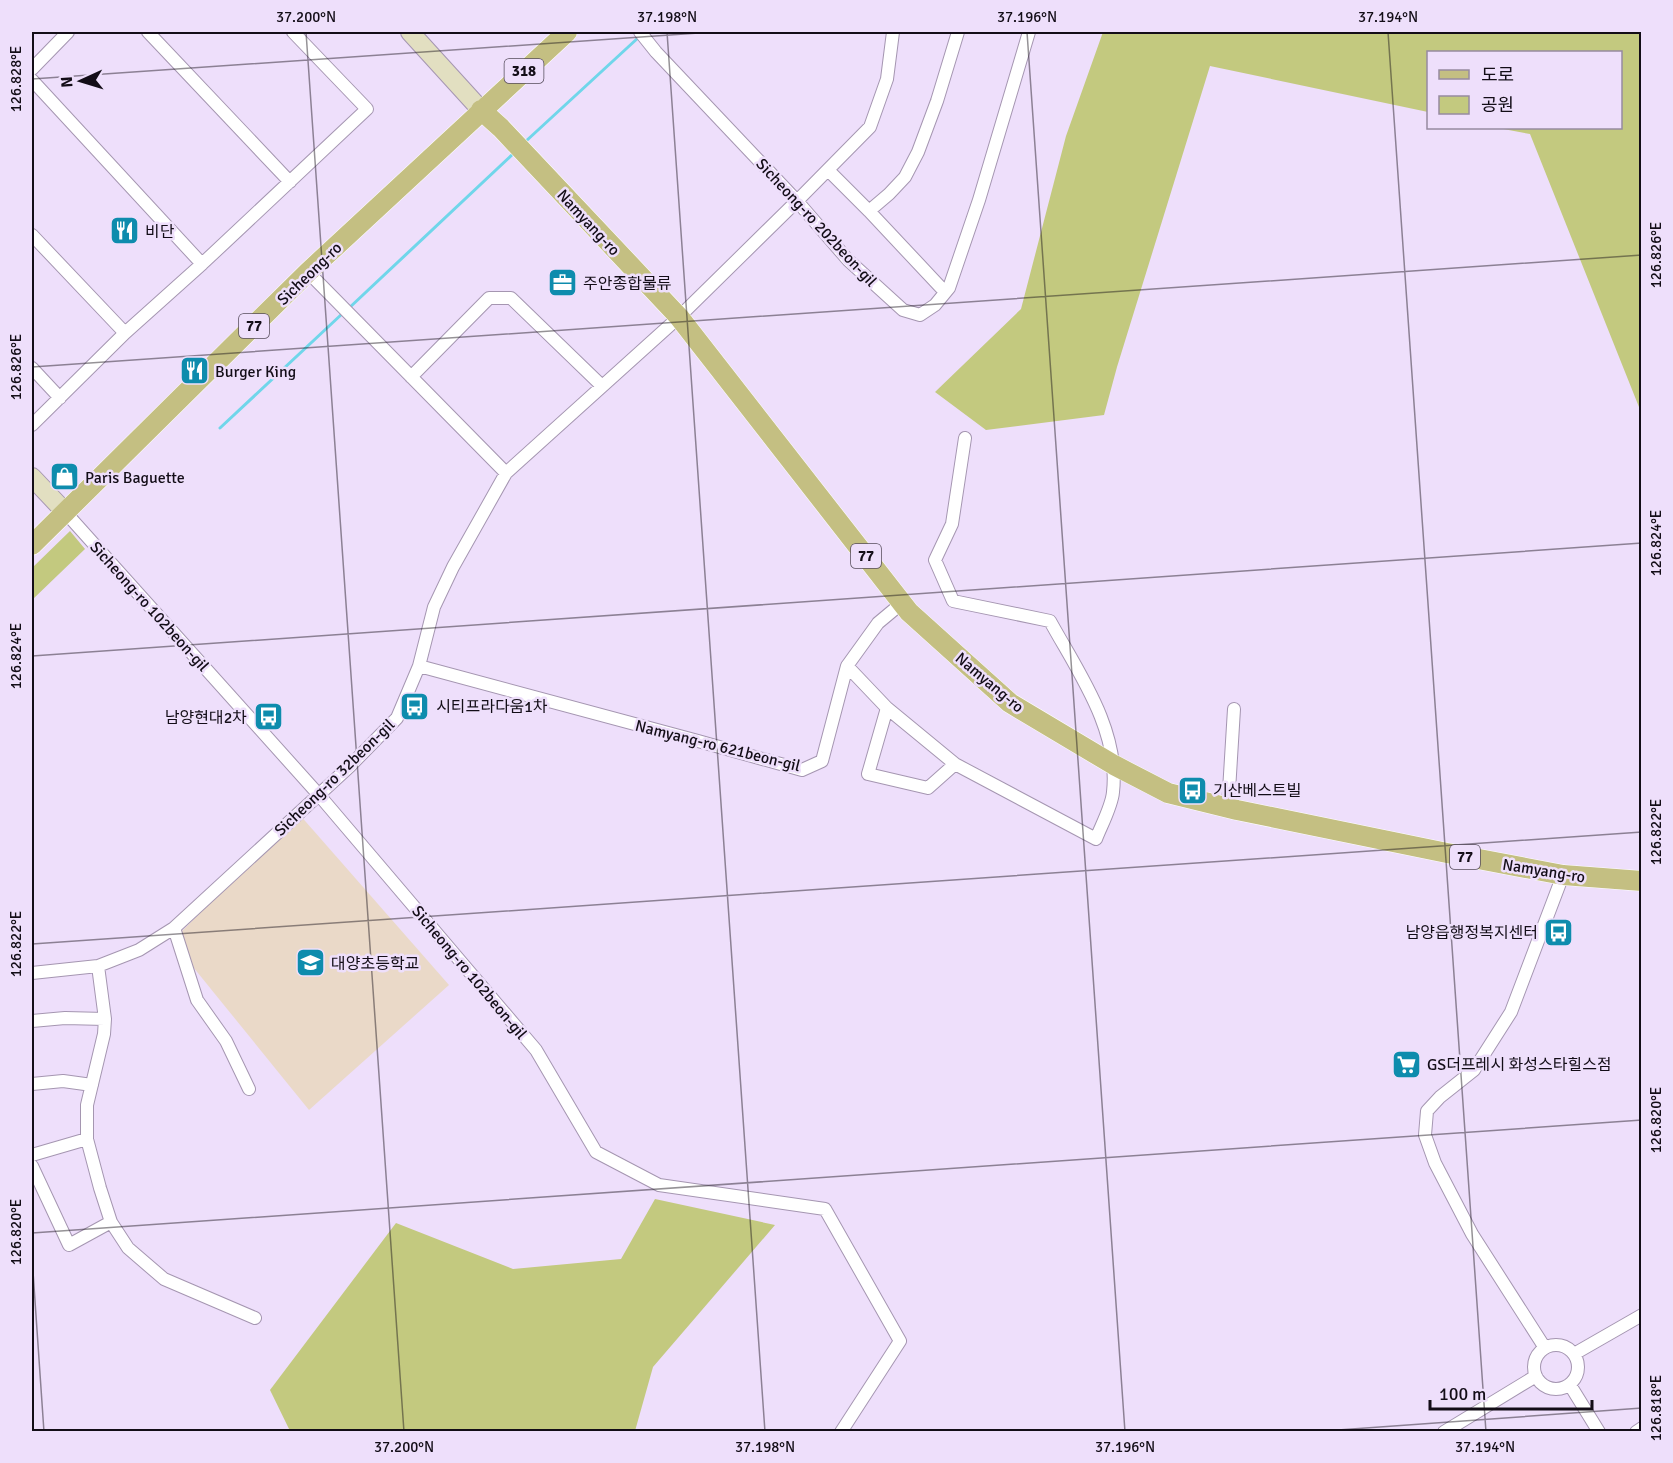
<svg xmlns="http://www.w3.org/2000/svg" width="1673" height="1463" viewBox="0 0 1673 1463" font-family="Signika,'Noto Sans KR',sans-serif">
<rect width="100%" height="100%" fill="#eedffb"/>
<path fill="#ead9c8" d="M299,814L449,985L309,1110L172,941Z"/>
<path fill="#c3c97f" d="M1103,32H1641V412L1530,134L1498,128H1620V52H1428V112L1210,66L1117,367L1104,415L986,430L935,392L1021,309L1066,136Z
M70,531L85,549L32,600V568Z
M655,1199L775,1225L653,1367L635,1431H290L270,1390L396,1223L513,1269L621,1259Z"/>
<g fill="none" stroke-linecap="round" stroke-linejoin="round">
<path stroke="#70d6ea" stroke-width="3" d="M525,142L639,37
M348,309L514,153
M220,428L343,313"/>
<defs>
<path id="street" d="M148,32L290,182
M640,32L656,52L797,201L848,260L903,310L920,315L935,305L949,288L979,200L1029,32
M32,69L68,32
M32,80L202,264
M828,170L869,211L945,292
M869,211L889,194L905,177L918,152L937,101L958,32
M32,235L125,333
M308,272L506,473
M32,368L60,398
M411,377L489,298H511L602,386
M32,425L125,333L202,264L367,109L293,32
M66,513L319,795L536,1050L596,1152L659,1185L825,1209L900,1341L841,1432
M419,666L698,741L802,770L822,761L847,666L887,708L868,774L928,788L955,764L1096,839C1101,826 1112,806 1113,792C1120,730 1078,672 1050,621L953,601L935,560L952,524L965,438
M847,666L878,623L902,603
M887,708L955,764
M1228,807L1234,709
M174,928L197,1000L226,1041L249,1089
M98,966L105,1019L104,1034L87,1105V1139L100,1188L111,1222L128,1248L164,1279L255,1318
M32,973L98,966L139,950L174,928L350,766L397,718L419,666L434,607L453,567L506,473L679,317L797,201L870,127L887,79L893,32
M32,1021L65,1018L105,1019
M32,1084L63,1081L92,1085
M32,1155L87,1139
M32,1166L69,1245L111,1222
M1534 1367a22 22 0 1 1 44 0a22 22 0 1 1-44 0Z
M1545,1348L1472,1234L1435,1163L1425,1135L1427,1111L1440,1097L1474,1070L1511,1012L1563,875
M1574,1354L1642,1315
M1570,1385L1599,1432
M1444,1432L1536,1376
M1636,1432L1642,1428"/>
<path id="secondary" d="M410,32L481,110
M32,477L66,513"/>
<path id="primary" d="M481,110L501,128L679,317L909,612L1010,703L1114,765L1168,793L1237,810L1447,853L1563,875L1642,881
M32,545L308,272L567,32"/>
</defs>
<use href="#street" stroke="#a596b1" stroke-width="14"/>
<use href="#secondary" stroke="#a596b1" stroke-width="20"/>
<use href="#primary" stroke="#fff" stroke-width="21"/>
<use href="#street" stroke="#fff" stroke-width="12"/>
<use href="#secondary" stroke="#e2dfc1" stroke-width="18"/>
<use href="#primary" stroke="#c4bf82" stroke-width="20"/>
</g>
<path fill="none" stroke="#130d17" stroke-width="1.5" stroke-opacity="0.45" d="M306,32L404,1432M667,32L765,1432M1027,32L1125,1432M1388,32L1486,1432M32,79L713,32M32,367L1642,255M32,656L1642,543M32,944L1642,832M32,1233L1642,1120M32,1257L44,1432M1310,1432L1642,1408"/>
<defs>
<symbol id="restaurant-square" viewBox="-11 -11 22 22"><rect x="-9" y="-9" width="18" height="18" rx="4" fill="#0e8cad" stroke="#eedffb"/><path d="M-5-6h1v4h1v-4h1v4h1v-4h1v5L-1.5 .5V6h-2V.5L-5-1ZM5-6V6H3V1.5H1.5Q1.5-4 5-6Z" fill="#fff"/></symbol>
<symbol id="office-square" viewBox="-11 -11 22 22"><rect x="-9" y="-9" width="18" height="18" rx="4" fill="#0e8cad" stroke="#eedffb"/><path d="M-6-3h4V-5.5h4V-3h4V5H-6ZM-1-4.5V-3h2v-1.5ZM-6 0V1H6V0Z" fill="#fff"/></symbol>
<symbol id="shop-square" viewBox="-11 -11 22 22"><rect x="-9" y="-9" width="18" height="18" rx="4" fill="#0e8cad" stroke="#eedffb"/><path d="M-5-2.5h2.3a2.7 3.5 0 0 1 5.4 0H5L5.5 6h-11ZM-1.5-2.5h3a1.5 2.3 0 0 0-3 0Z" fill="#fff"/></symbol>
<symbol id="bus-square" viewBox="-11 -11 22 22"><rect x="-9" y="-9" width="18" height="18" rx="4" fill="#0e8cad" stroke="#eedffb"/><path d="M-5-6H5V4H4V6H2V4H-2V6H-4V4H-5ZM-3.5-4V0h7V-4ZM-3.5 1.2v1.5H-2V1.2ZM2 1.2v1.5H3.5V1.2Z" fill="#fff"/></symbol>
<symbol id="school-square" viewBox="-11 -11 22 22"><rect x="-9" y="-9" width="18" height="18" rx="4" fill="#0e8cad" stroke="#eedffb"/><path d="M0-5L7-2L0 1L-7-2ZM-4 1L0 2.5L4 1V4Q0 6-4 4Z" fill="#fff"/></symbol>
<symbol id="supermarket-square" viewBox="-11 -11 22 22"><rect x="-9" y="-9" width="18" height="18" rx="4" fill="#0e8cad" stroke="#eedffb"/><path d="M-6-5.5h2.5l.6 2H6L4.5 2H-2.5L-4.4-4H-6ZM-1.5 3.2a1.3 1.3 0 1 0 .1 0ZM3 3.2a1.3 1.3 0 1 0 .1 0Z" fill="#fff"/></symbol>
</defs>
<g fill-rule="evenodd">
<use href="#restaurant-square" x="108" y="214" width="33" height="33"/>
<use href="#office-square" x="546" y="266" width="33" height="33"/>
<use href="#restaurant-square" x="178" y="354" width="33" height="33"/>
<use href="#shop-square" x="48" y="460" width="33" height="33"/>
<use href="#bus-square" x="398" y="690" width="33" height="33"/>
<use href="#bus-square" x="252" y="700" width="33" height="33"/>
<use href="#bus-square" x="1176" y="774" width="33" height="33"/>
<use href="#bus-square" x="1542" y="916" width="33" height="33"/>
<use href="#school-square" x="294" y="946" width="33" height="33"/>
<use href="#supermarket-square" x="1390" y="1048" width="33" height="33"/>
</g>
<g text-anchor="middle" stroke-width="5" stroke-linejoin="round" paint-order="stroke">
<g fill="#eedffb" stroke="#554c5b" stroke-width="1.5">
<rect x="504.5" y="59" width="39" height="24" rx="4.5"/>
<rect x="239" y="314" width="30" height="24" rx="4.5"/>
<rect x="851" y="544" width="30" height="24" rx="4.5"/>
<rect x="1450" y="845" width="30" height="24" rx="4.5"/>
</g>
<g font-size="15" font-weight="bold" fill="#130d17">
<text x="524" y="76">318</text>
<text x="254" y="331">77</text>
<text x="866" y="561">77</text>
<text x="1465" y="862">77</text>
</g>
<g font-size="16" fill="#130d17" stroke="#eedffb">
<text transform="translate(589 222) rotate(47)" y="6">Namyang-ro</text>
<text transform="translate(817 222) rotate(47)" y="6">Sicheong-ro 202beon-gil</text>
<text transform="translate(309 273) rotate(-44)" y="6">Sicheong-ro</text>
<text transform="translate(150 606) rotate(48)" y="6">Sicheong-ro 102beon-gil</text>
<text transform="translate(990 682) rotate(40)" y="6">Namyang-ro</text>
<text transform="translate(718 745) rotate(14)" y="6">Namyang-ro 621beon-gil</text>
<text transform="translate(334 777) rotate(-44)" y="6">Sicheong-ro 32beon-gil</text>
<text transform="translate(1544 870) rotate(9)" y="6">Namyang-ro</text>
<text transform="translate(470 972) rotate(50)" y="6">Sicheong-ro 102beon-gil</text>
</g>
<g font-size="16" fill="#130d17" stroke="#eedffb" text-anchor="start">
<text x="145" y="237">비단</text>
<text x="583" y="289">주안종합물류</text>
<text x="215" y="377">Burger King</text>
<text x="85" y="483">Paris Baguette</text>
<text x="436" y="712">시티프라다움1차</text>
<text x="247" y="723" text-anchor="end">남양현대2차</text>
<text x="1213" y="796">기산베스트빌</text>
<text x="1538" y="938" text-anchor="end">남양읍행정복지센터</text>
<text x="331" y="969">대양초등학교</text>
<text x="1427" y="1070">GS더프레시 화성스타힐스점</text>
</g>
</g>
<rect width="1673" height="1463" fill="none" stroke="#eedffb" stroke-width="66"/>
<rect x="1427" y="51" width="195" height="78" fill="#eedffb" stroke="#968ba0" stroke-width="1.5"/>
<rect x="1439" y="70" width="30" height="9" fill="#c4bf82" stroke="#968ba0" stroke-width="1.5"/>
<text x="1481" y="81" font-size="18" fill="#130d17">도로</text>
<rect x="1439" y="96" width="30" height="18" fill="#c3c97f" stroke="#968ba0" stroke-width="1.5"/>
<text x="1481" y="111" font-size="18" fill="#130d17">공원</text>
<g transform="translate(81 81) rotate(266)" stroke="#eedffb" stroke-width="4.5" paint-order="stroke">
<path d="M0-4.5L10 22L0 15L-10 22Z" fill="#130d17"/>
<text y="-9" font-size="16" font-weight="bold" text-anchor="middle" fill="#130d17">N</text>
</g>
<path d="M1430 1400v9h162v-9" fill="none" stroke="#130d17" stroke-width="3"/>
<text x="1439" y="1400" font-size="18" fill="#130d17" stroke="#eedffb" stroke-width="4.5" paint-order="stroke">100 m</text>
<rect x="33" y="33" width="1607" height="1397" fill="none" stroke="#130d17" stroke-width="2"/>
<g font-size="15" text-anchor="middle" fill="#130d17">
<text x="306" y="22">37.200°N</text>
<text x="667" y="22">37.198°N</text>
<text x="1027" y="22">37.196°N</text>
<text x="1388" y="22">37.194°N</text>
<text transform="translate(16 79) rotate(-90)" y="5">126.828°E</text>
<text transform="translate(1656 255) rotate(-90)" y="5">126.826°E</text>
<text transform="translate(16 367) rotate(-90)" y="5">126.826°E</text>
<text transform="translate(1656 543) rotate(-90)" y="5">126.824°E</text>
<text transform="translate(16 656) rotate(-90)" y="5">126.824°E</text>
<text transform="translate(1656 832) rotate(-90)" y="5">126.822°E</text>
<text transform="translate(16 944) rotate(-90)" y="5">126.822°E</text>
<text transform="translate(1656 1120) rotate(-90)" y="5">126.820°E</text>
<text transform="translate(16 1232) rotate(-90)" y="5">126.820°E</text>
<text transform="translate(1656 1408) rotate(-90)" y="5">126.818°E</text>
<text x="404" y="1452">37.200°N</text>
<text x="765" y="1452">37.198°N</text>
<text x="1125" y="1452">37.196°N</text>
<text x="1485" y="1452">37.194°N</text>
</g>
</svg>
